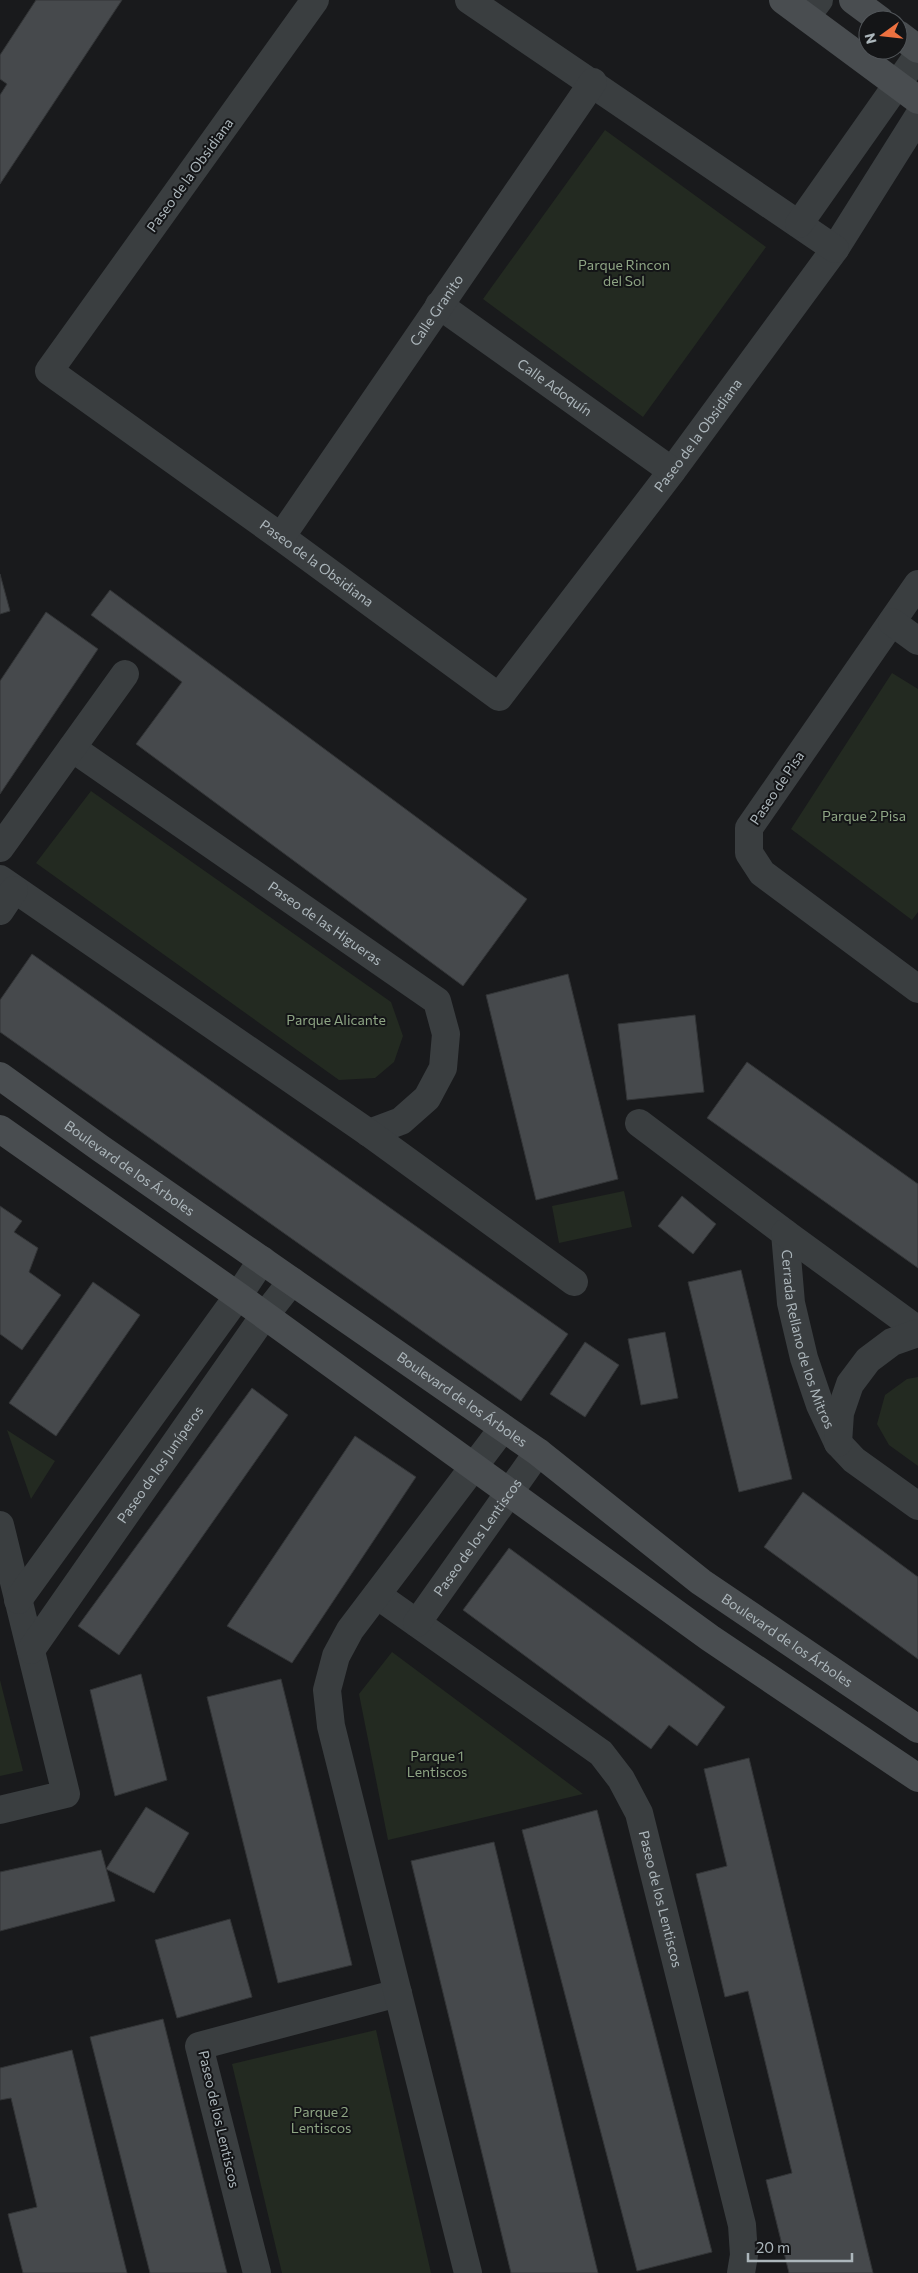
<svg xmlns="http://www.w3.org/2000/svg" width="918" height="2273" viewBox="0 0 918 2273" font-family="Commissioner,sans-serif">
<rect width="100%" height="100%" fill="#191a1c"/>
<path fill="#232a21" d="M605,130L766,247L643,417L483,299Z
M892,673L918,689V912L912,920L791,829Z
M91,791L391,1002L403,1036L394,1062L375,1078L339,1080L36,863Z
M624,1191L632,1227L559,1243L552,1206Z
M918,1377V1466L889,1445L877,1424L885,1395L907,1379Z
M7,1430L55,1461L31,1499Z
M392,1652L583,1794L388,1840L359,1694Z
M0,1680L23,1771L0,1776Z
M376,2030L431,2273H282L232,2064Z"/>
<path fill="#46494c" stroke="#333537" d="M36,0H122L0,184V95L7,84L0,79V55Z
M0,574L10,611L0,614Z
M110,590L527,899L463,986L136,744L182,682L91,615Z
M46,612L98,649L0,794V681Z
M32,954L568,1334L521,1401L0,1032V1000Z
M568,974L618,1179L536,1200L486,995Z
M695,1015L704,1092L627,1100L618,1024Z
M747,1062L918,1184V1268L707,1118Z
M682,1196L716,1224L693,1254L658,1226Z
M0,1206L22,1221L14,1232L38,1248L29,1272L61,1295L22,1350L0,1334Z
M741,1270L792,1479L739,1492L688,1282Z
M93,1282L140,1315L56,1436L9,1403Z
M665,1332L678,1398L641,1405L628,1339Z
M585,1342L619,1365L585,1417L550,1394Z
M252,1388L288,1415L119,1655L78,1626Z
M355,1436L416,1477L292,1663L227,1626Z
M803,1492L918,1577V1659L764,1547Z
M509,1548L725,1707L697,1746L669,1725L651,1749L463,1610Z
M141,1674L167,1780L115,1796L90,1690Z
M281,1679L352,1965L278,1983L207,1697Z
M749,1758L873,2273H789L766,2180L792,2173L748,1991L725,1997L696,1874L727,1866L704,1769Z
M146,1807L189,1833L154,1893L106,1869Z
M597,1810L712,2252L637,2271L522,1830Z
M494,1842L598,2273H511L411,1861Z
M101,1850L115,1901L0,1931V1872Z
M230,1919L252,1997L177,2018L155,1940Z
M163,2019L227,2273H150L90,2037Z
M72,2050L127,2273H23L8,2214L37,2207L11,2098L0,2100V2068Z"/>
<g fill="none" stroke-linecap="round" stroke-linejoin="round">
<g stroke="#3a3e40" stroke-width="28">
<path id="s1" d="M315,0L49,371L281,537L499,697L672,471L835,249L918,117"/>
<path d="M469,0L835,249"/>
<path d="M806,17L819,0"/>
<path d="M799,224L918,55"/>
<path id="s2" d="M439,305L672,471"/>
<path id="s3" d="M281,537L593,82"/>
<path d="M918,584L749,828V853L762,873L918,989"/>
<path d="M892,622L918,641"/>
<path id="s4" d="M72,748L437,1001L446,1034L443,1068L427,1098L401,1121L369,1133"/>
<path d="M0,848L125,674"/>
<path d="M0,879L369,1133L574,1282"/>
<path d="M0,911L14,890"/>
<path id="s5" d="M639,1123L785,1233L791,1303L804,1358L820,1405L838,1443L854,1460L918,1506"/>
<path d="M785,1233L918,1330"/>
<path d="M838,1443L840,1413L850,1384L868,1360L892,1342L918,1333"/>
<path d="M0,1525L66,1794L0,1810"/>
<path id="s6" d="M377,1595L601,1753L621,1779L639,1813L742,2225L744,2255L741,2273"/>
<path d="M18,1600L238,1296L262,1260"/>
<path id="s7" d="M417,1623L538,1452"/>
<path id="s8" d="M31,1650L259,1323L292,1281"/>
<path d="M257,2273L199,2046L398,1993"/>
<path d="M468,2273L331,1726L327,1690L336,1656L350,1630L503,1428"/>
</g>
<g stroke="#494d50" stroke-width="28">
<path d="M783,0L918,100"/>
<path d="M853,0L880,20"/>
<path d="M898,34L918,49"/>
<path id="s9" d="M0,1076L100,1148L538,1452L701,1582L918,1729"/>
<path d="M0,1129L238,1296L710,1638L918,1778"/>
</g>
</g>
<g text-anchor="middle" stroke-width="4" stroke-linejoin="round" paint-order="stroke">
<g font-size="14" fill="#acb6bb" stroke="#141517">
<text transform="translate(190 175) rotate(-54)" y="5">Paseo de la Obsidiana</text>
<text dy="5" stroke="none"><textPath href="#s3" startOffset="275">Calle Granito</textPath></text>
<text dy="5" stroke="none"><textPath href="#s2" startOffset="142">Calle Adoquín</textPath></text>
<text dy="5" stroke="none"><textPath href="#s1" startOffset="1341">Paseo de la Obsidiana</textPath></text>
<text dy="5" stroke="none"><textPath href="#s1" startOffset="786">Paseo de la Obsidiana</textPath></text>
<text transform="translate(777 788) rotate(-56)" y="5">Paseo de Pisa</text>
<text dy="5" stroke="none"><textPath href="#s4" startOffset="308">Paseo de las Higueras</textPath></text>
<text dy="5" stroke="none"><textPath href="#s9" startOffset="159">Boulevard de los Árboles</textPath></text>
<text dy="5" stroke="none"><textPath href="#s5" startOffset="292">Cerrada Rellano de los Mitros</textPath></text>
<text dy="5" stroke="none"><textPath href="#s9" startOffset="564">Boulevard de los Árboles</textPath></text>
<text dy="5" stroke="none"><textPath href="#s8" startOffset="226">Paseo de los Juníperos</textPath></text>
<text dy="5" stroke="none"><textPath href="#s7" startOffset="105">Paseo de los Lentiscos</textPath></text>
<text dy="5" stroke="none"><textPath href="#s9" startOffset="969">Boulevard de los Árboles</textPath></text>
<text dy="5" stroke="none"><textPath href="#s6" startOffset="434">Paseo de los Lentiscos</textPath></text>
<text transform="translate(219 2119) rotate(77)" y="5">Paseo de los Lentiscos</text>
</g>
<g font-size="14" fill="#8ea584" stroke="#141517">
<text x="624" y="270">Parque Rincon<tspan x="624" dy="16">del Sol</tspan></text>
<text x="864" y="821">Parque 2 Pisa</text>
<text x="336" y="1025">Parque Alicante</text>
<text x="437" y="1761">Parque 1<tspan x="437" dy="16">Lentiscos</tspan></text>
<text x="321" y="2117">Parque 2<tspan x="321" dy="16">Lentiscos</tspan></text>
</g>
</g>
<g transform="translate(883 35) rotate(255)"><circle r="24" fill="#141517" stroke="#515559"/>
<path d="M0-4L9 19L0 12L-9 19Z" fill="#ed7140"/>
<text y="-8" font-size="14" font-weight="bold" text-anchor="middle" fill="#acb6bb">N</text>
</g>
<path d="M748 2253v8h104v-8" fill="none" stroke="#acb6bb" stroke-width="2.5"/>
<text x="756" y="2253" font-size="15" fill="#acb6bb" stroke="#141517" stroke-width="4" paint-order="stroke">20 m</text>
</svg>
